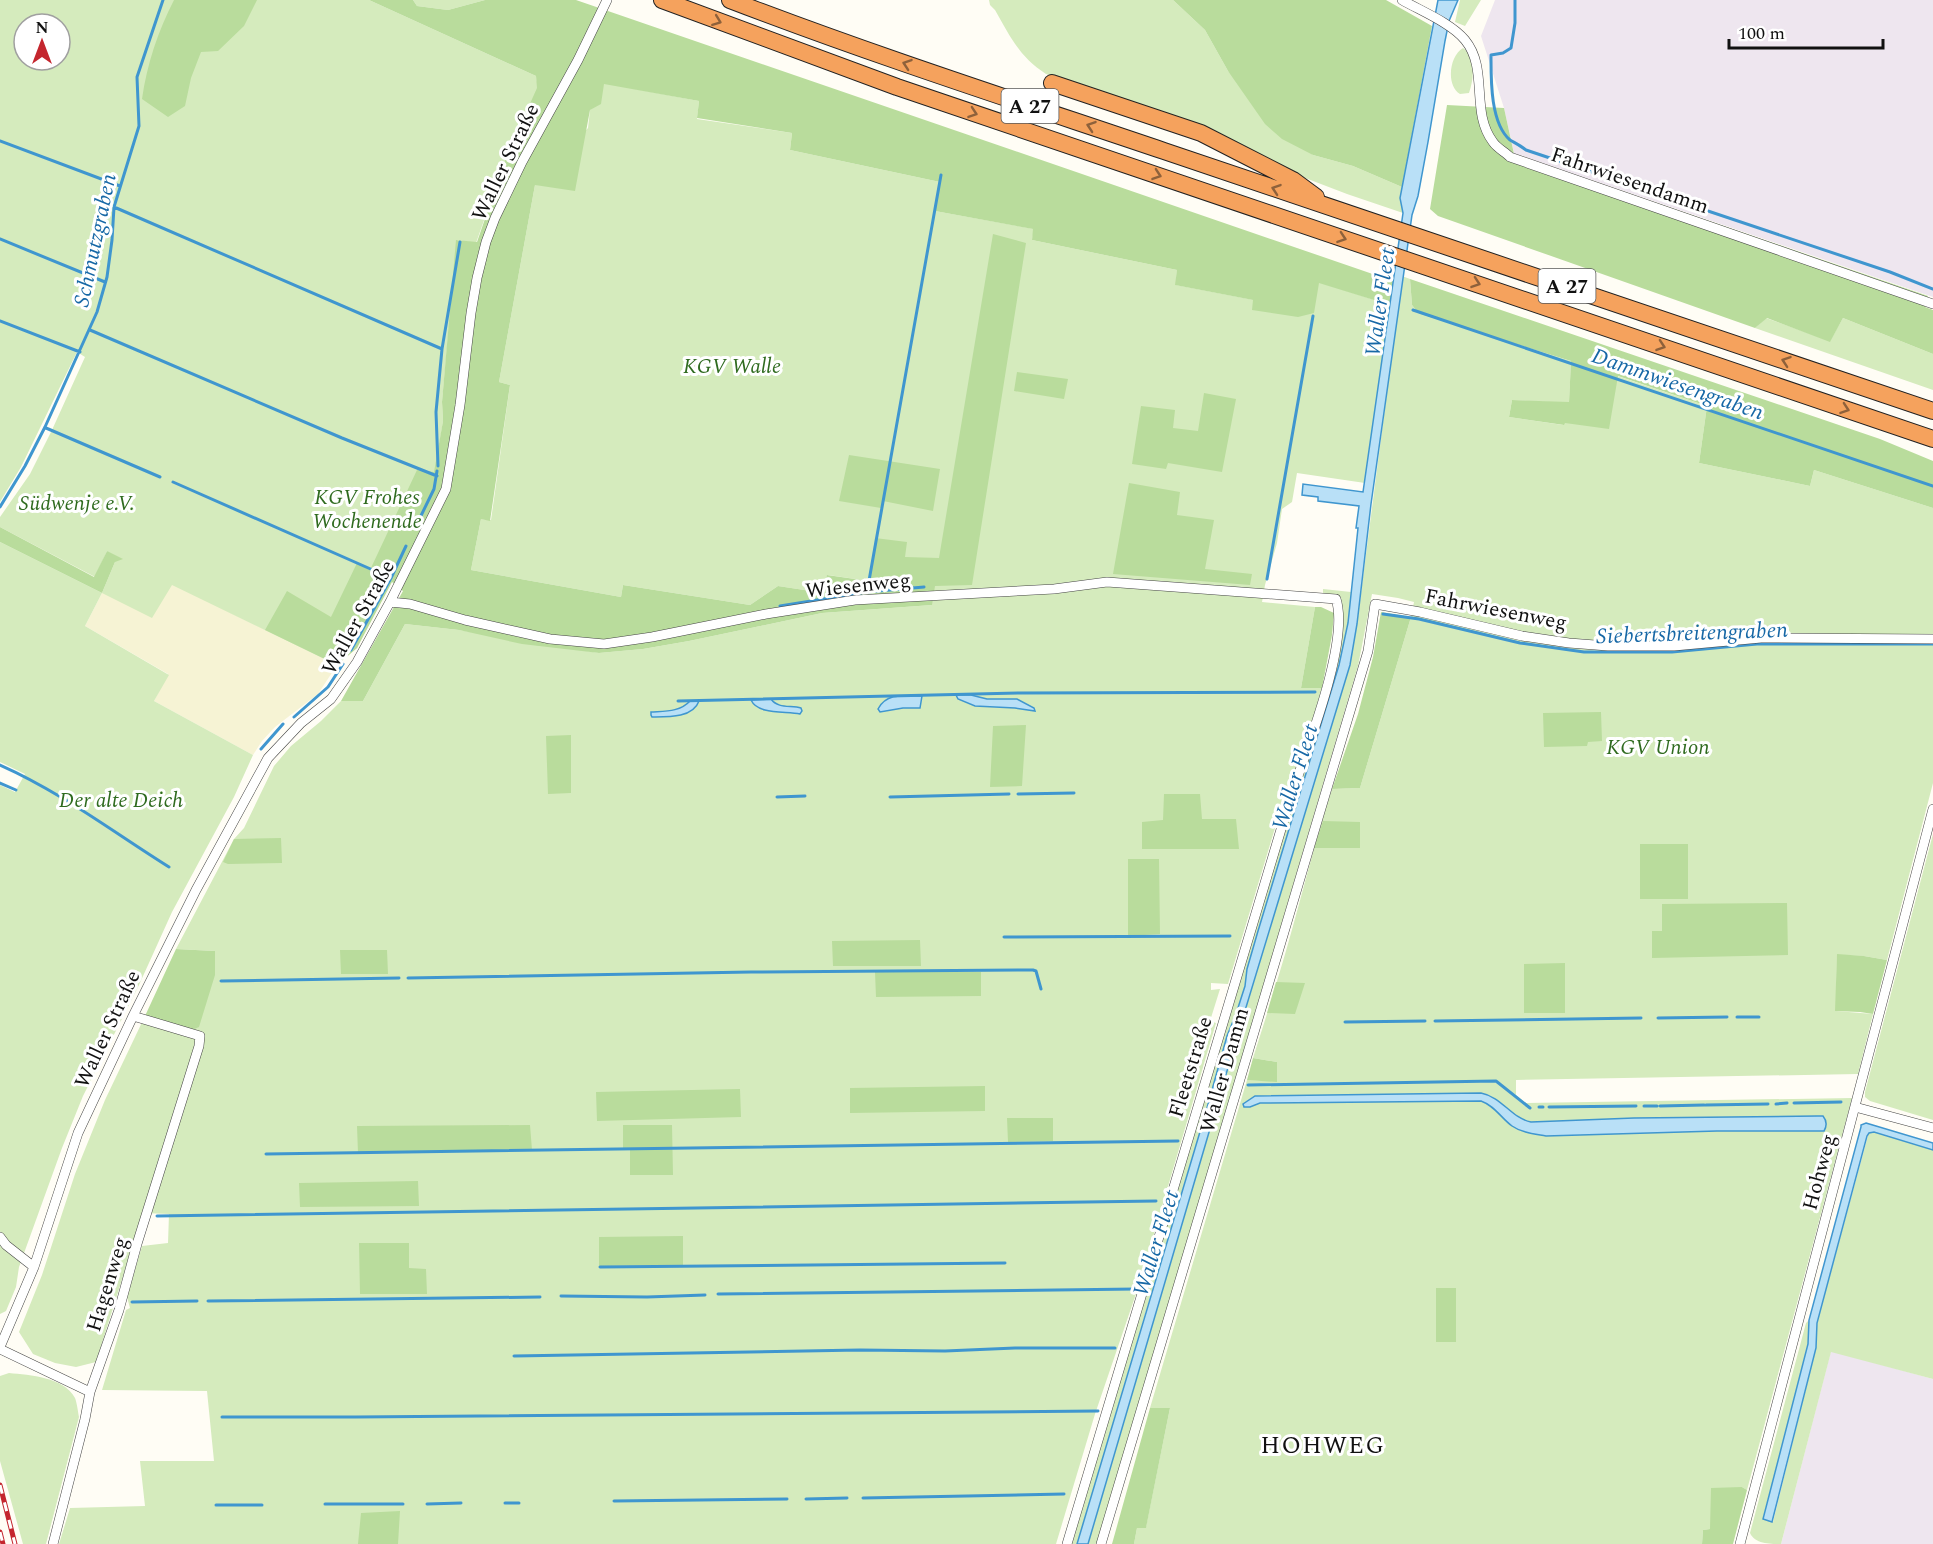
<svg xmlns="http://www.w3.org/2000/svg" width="1933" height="1544" viewBox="0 0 1933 1544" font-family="Spectral,serif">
<rect width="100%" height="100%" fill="#fffdf5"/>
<path fill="#eee6ef" d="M1495,0H1933V297L1514,153L1504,108L1481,36Z
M1831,1351L1933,1379V1544H1781Z"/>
<path fill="#f6f3d4" d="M172,584L337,665L318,694L275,727L262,741L253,755L154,701L168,674L85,626L102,593Z"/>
<path fill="#d5ebbd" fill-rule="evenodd" d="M0,0H369L536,76L538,88L507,155L476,243L457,240L442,402L443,421L435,472L357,648L337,665L172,585L152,618L102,593L85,626L169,675L154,701L253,755L234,797L172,912L139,985L83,1096L62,1148L19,1267L16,1287L6,1311L0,1314V785L15,792L25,774L0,762V542L102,593L115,562L107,551L95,577L0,527V517L30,474L52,430L85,357L77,352L21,467L0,502ZM24,24H60V60H24Z
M413,0H485L448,10L417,6Z
M989,0H1173L1205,30L1228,71L1313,155L1353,166L1402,187L1400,198L1403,213L1347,194L1300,176L1170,115L1046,74C1019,56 1011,38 995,10L990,5Z
M1460,0H1481L1465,26L1455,22Z
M1463,48C1476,57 1474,79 1469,93L1460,94C1446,86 1449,56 1463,48Z
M604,83L699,101L697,119L792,133L790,150L940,182L935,211L1034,229L1032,240L1177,270L1176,285L1254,300L1253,310L1319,282L1390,305L1365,483L1297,473L1292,502L1282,509L1277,543L1265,585L1262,602L1315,607L1301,688H1322L1314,715L1278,818L1228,984L1211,983V990L1220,989L1210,1021L1216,1023L1139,1285L1095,1414L1056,1544H59L70,1508L145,1506L140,1461H214L207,1391L102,1390L126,1310L130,1308L127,1297L142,1246L168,1243L169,1214L143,1213L96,1362L76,1367L55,1363L33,1354L19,1332L42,1275L75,1174L105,1100L145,1016L215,951L176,949L234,839L244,828L274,766L291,746L321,721L341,701H363L405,624L459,630L599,653L643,649L689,641L822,613L932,605L905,557L875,539L869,581L828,575L824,593L778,586L750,605L623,585L621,597L471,570L481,519L491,520L510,385L499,382L535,185L588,128L590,110Z
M1402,276L1410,279L1412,305L1419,314L1571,361L1569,403L1512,400L1509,417L1563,425L1564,423L1617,376L1707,406L1699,463L1810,486L1814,470L1933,508V783L1887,960L1864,956L1837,955L1836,1011L1873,1014L1858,1074L1516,1080V1095L1526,1103L1852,1098L1747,1490L1742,1487L1710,1529L1703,1530L1702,1544H1134L1137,1528L1146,1527L1170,1408H1150L1247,1080L1277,1081V1062L1253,1058C1267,1014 1281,970 1293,926C1306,880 1317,834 1332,789L1360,788L1411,617L1414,602L1398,598L1372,594L1358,666L1120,1468L1097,1544H1088L1237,1037L1350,665L1357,624Z
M1766,318L1830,341L1843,318L1933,354V390L1755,328Z
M1323,589L1351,592L1348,623L1339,665L1258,931L1247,969L1245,986L1236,1014L1227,1036L1205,1115L1158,1270L1082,1528L1077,1544H1070L1340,639L1343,615L1341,605L1323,595Z
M1933,834V1120L1870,1101L1865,1097V1092Z
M1869,1132H1874L1933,1150V1379L1831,1352L1781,1544C1770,1544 1755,1544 1750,1533L1806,1323L1809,1320L1808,1344L1763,1518L1773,1522L1816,1348L1817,1323Z
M9,1373C30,1375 64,1377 75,1398C77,1403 78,1412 79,1417L46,1544H23L0,1461V1376Z"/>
<path fill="#b9dc9c" d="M174,0H257L244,26L218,51L201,52L191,78L185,106L168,117L142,99C147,64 158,31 174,0Z
M369,0H413L417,6L448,10L485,0H576L1393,281L1390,305L1319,283L1314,313L1298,317L1252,310L1253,300L1175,285L1177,270L1032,240L1033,229L935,211L940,182L790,150L792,133L697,118L699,101L604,84L601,104L590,110L575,191L535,185L499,382L510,385L490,521L481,519L471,570L621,597L623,585L750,605L778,586L824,593L827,575L869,581L875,538L907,542L905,557L939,558L993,234L1026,243L972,585L935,586L932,605L822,613L689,641L643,649L599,653L522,644L459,630L405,624L363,701H341L403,591L392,582L357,648L337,665L265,630L287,591L331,617L357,563L370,570L417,470L434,472L443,421L442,402L456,240L477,242L507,155L537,88L536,76Z
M1173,0H1386L1432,26L1402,187L1353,166L1313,155L1282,139L1265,124L1228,71L1205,30Z
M1447,105L1504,108L1514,154L1928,296L1925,307L1933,310V354L1843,318L1830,342L1767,318L1755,328L1438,216L1430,209Z
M1410,279L1880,439L1933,461V508L1814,470L1810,486L1699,463L1707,406L1618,376L1609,429L1565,423L1564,425L1509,417L1512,400L1569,402L1571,361L1419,314L1412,305Z
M1017,372L1068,379L1064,399L1014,391Z
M1204,393L1236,399L1222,472L1168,463L1166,469L1132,464L1141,406L1175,410L1173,428L1198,431Z
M849,455L940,469L933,511L883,501L881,508L839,501Z
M1129,483L1180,492L1177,515L1214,520L1205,569L1252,574L1250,585L1113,574Z
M0,527L94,577L107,551L123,559L115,562L102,593L0,542Z
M1315,607H1321L1334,613L1332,635L1322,688H1301Z
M1381,612L1411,617L1360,788L1332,789L1358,714L1373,657Z
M1601,712L1602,741L1588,742L1587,746L1544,747L1543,713Z
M1026,725L1022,786L990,787L993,726Z
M571,735V793L548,794L546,736Z
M1164,794H1200L1202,819H1236L1239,849H1142V822L1163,820Z
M1323,821L1360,822V848H1314Z
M281,838L282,863L228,864L223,862L234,839Z
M1640,844H1688V899H1640Z
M1128,859H1159L1160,934L1128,936Z
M1787,903L1788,955L1652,958V931H1662V904Z
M920,940L921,966H833L832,941Z
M176,949L215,951V975L199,1027L192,1030L145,1016Z
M340,950H387L388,974H341Z
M1837,954L1864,956L1887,960L1873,1014L1860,1012L1835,1011Z
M1565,963V1013H1524V964Z
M875,972H981V996L876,997Z
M1276,982L1305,983L1295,1014L1267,1013Z
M1253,1058L1277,1062V1082L1247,1080Z
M985,1086V1111L850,1113V1088Z
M740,1089L741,1117L597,1121L596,1092Z
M1007,1118H1053V1141L1008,1142Z
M530,1125L532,1150L358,1153L357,1126Z
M623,1125H672L673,1175H630V1149L623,1148Z
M418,1181L419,1206L300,1207L299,1183Z
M683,1236V1265L599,1266V1237Z
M359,1243H409V1268L426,1269L427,1294H360Z
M1436,1288H1456V1342H1436Z
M1150,1408H1170L1146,1528H1137L1134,1544H1112Z
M1742,1487L1747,1490L1733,1544H1702L1703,1530L1710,1529L1711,1488Z
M400,1511L398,1544H358L361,1513Z"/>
<path fill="#b9e0f7" stroke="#3f96cf" stroke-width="1.5" d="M1438,0H1458L1449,21L1445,41L1428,142L1418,196L1412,215L1371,504L1357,624L1350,665L1237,1037L1088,1544H1077L1205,1115L1227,1036L1236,1014L1245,986L1247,969L1258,931L1339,665L1348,623L1358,528H1356L1359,506L1318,501V497L1302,495L1303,484L1363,492L1403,213L1400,198Z
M956,695H971L987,699H1017L1034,708L1035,711L1015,708L975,706L958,699Z
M922,696L920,708H903L880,712L878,709C887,692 905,696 922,696Z
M771,699C778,709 791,705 801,708L802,711L800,714C785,711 758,715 751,700Z
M690,701H699C693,718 668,717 652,717L651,715V712C665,711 680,712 690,701Z
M1481,1093C1502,1097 1511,1118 1531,1122L1634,1118L1817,1116H1823C1827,1121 1827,1126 1824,1131H1717L1546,1136C1535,1134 1522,1133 1512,1126C1501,1118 1495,1106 1481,1101L1260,1103L1250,1107H1244L1243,1104L1255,1096Z
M1866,1123L1933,1143V1150L1874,1132L1869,1133L1867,1136L1817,1323L1816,1348L1772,1522L1763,1519L1808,1344L1809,1320L1861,1127V1125Z"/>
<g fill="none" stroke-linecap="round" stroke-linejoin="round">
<path stroke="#3f96cf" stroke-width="3" d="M1515,0V23L1511,48L1503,53L1491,55C1491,78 1490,123 1510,140C1515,143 1521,146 1526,150L1890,272L1933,289
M0,141L120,186
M114,207L442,349
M0,239L105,282
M1413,310L1933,486
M0,321L80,352
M90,330L342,438L437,476
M46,428L160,477
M438,466L436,412L442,349L460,242
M173,482L391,578
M0,507L25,466L45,427L97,312L107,277L112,240L114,207L139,126L137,77L163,0
M415,528L434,489L437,471
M1267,579L1313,316
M867,592L941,175
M780,606L867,592L924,587
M1383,614L1419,619L1520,643L1584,652H1672L1757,644H1933
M351,650L391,578L406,546
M678,701L1021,693L1315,692
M294,717L328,687L343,664
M261,749L283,724
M0,765C61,792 113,832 169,867
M0,783L16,790
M1018,794L1074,793
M777,797L805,796
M890,797L1009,794
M1004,937L1230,936
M408,978L751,972L1033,970L1036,971L1041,989
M221,981L399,978
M1737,1017H1759
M1658,1018L1727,1017
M1435,1021L1641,1018
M1345,1022L1425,1021
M1248,1085L1496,1081L1530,1108
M1794,1103L1841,1102
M1776,1104L1787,1103
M1706,1105L1768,1104
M1644,1106H1657
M1660,1106L1704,1105
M1539,1107H1543
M1549,1107L1636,1106
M266,1154L1178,1141
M157,1216L1156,1201
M600,1267L1005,1263
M718,1294L1136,1289
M561,1296L647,1297L705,1295
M208,1301L540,1297
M132,1302L197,1301
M514,1356L860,1350L945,1351L1015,1348H1115
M222,1417H356L1098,1411
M863,1498L1064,1494
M806,1499L847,1498
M614,1501L787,1499
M505,1503H519
M325,1504H403
M427,1504L461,1503
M216,1505H262"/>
<defs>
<path id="street" d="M1402,0C1421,11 1451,23 1465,40C1489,69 1470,112 1493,142C1497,148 1505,152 1510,157L1933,304
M390,602L410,604L465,620L550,639L604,644L652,637L766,614L855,600L1054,589L1107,582L1336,599C1350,642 1306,751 1291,796L1067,1544
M1855,1107L1933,1128
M0,1237L6,1245L34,1267
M0,1347L34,1267L78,1133L133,1016L196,890L268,758L301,723L331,699L357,662L390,602L446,489L460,405L471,313L477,278L486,242L495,218L522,162L578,60L607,0
M0,1349L90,1392
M53,1544L85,1419L90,1392L119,1310L137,1244L199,1046L200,1036L133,1016
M1101,1544L1368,651L1375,604L1420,612L1522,636L1569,643L1608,646H1674L1761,638L1933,639
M1740,1544L1933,809"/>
<path id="highway" d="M662,0L897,87L1933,439
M730,0C873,55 1019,102 1164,151C1420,238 1677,324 1933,411
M1052,83L1201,133L1293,180L1316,197"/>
</defs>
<use href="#street" stroke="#444" stroke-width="10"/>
<use href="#highway" stroke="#222" stroke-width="18"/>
<use href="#street" stroke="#fff" stroke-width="9"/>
<use href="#highway" stroke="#f5a25d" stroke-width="16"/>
<defs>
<path id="rail" d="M0,1485L15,1544
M0,1532L3,1544"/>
</defs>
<use href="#rail" stroke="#c4262e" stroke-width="5"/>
<use href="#rail" stroke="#fff" stroke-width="3" stroke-dasharray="9" stroke-linecap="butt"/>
</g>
<defs><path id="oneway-chevron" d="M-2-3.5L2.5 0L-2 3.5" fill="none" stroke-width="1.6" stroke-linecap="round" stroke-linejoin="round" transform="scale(1.5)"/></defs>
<g stroke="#8e613b">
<use href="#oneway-chevron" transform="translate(717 21) rotate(21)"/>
<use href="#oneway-chevron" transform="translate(907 64) rotate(-161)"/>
<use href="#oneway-chevron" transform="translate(973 113) rotate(19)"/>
<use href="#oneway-chevron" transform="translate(1091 126) rotate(-161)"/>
<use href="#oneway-chevron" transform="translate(1157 175) rotate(19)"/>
<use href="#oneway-chevron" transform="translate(1276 189) rotate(-161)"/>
<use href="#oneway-chevron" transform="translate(1342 238) rotate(19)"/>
<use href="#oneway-chevron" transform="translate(1476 283) rotate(19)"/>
<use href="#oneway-chevron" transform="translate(1661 346) rotate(19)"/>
<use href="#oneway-chevron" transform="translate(1786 361) rotate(-161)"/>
<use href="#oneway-chevron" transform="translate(1845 409) rotate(19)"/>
</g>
<g text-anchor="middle" stroke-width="6" stroke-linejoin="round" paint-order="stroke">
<g fill="#fff" stroke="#585858" stroke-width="1.5">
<rect x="1001.5" y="89" width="57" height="34" rx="4.5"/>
<rect x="1538.5" y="269" width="57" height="34" rx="4.5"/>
</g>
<g font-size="20" font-weight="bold" fill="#111">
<text x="1030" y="113">A 27</text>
<text x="1567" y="293">A 27</text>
</g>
<g font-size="21" fill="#111" stroke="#fff">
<text transform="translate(505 162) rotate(-64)" y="7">Waller Straße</text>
<text transform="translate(1630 180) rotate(19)" y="7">Fahrwiesendamm</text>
<text transform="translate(858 585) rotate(-6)" y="7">Wiesenweg</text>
<text transform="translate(1496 609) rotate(11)" y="7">Fahrwiesenweg</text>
<text transform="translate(358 617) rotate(-61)" y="7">Waller Straße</text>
<text transform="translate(107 1029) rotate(-65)" y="7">Waller Straße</text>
<text transform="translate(1190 1067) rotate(-73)" y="7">Fleetstraße</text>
<text transform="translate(1224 1070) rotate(-74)" y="7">Waller Damm</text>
<text transform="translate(1819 1172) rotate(-75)" y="7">Hohweg</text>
<text transform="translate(107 1284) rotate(-73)" y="7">Hagenweg</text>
</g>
<g font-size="21" font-style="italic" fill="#2f6b1f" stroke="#fff">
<text x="732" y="373">KGV Walle</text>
<text x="367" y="504">KGV Frohes<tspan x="367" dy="24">Wochenende</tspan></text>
<text x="77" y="510">Südwenje e.V.</text>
<text x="1658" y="754">KGV Union</text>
<text x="121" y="807">Der alte Deich</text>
</g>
<g font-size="22" font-style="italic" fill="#1768a6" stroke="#fff">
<text transform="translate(94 240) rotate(-78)" y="8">Schmutzgraben</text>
<text transform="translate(1379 302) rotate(-82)" y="8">Waller Fleet</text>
<text transform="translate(1678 383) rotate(19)" y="8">Dammwiesengraben</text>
<text transform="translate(1692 632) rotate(-2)" y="8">Siebertsbreitengraben</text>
<text transform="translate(1294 777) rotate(-73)" y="8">Waller Fleet</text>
<text transform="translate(1155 1243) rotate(-73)" y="8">Waller Fleet</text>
</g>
<g font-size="24" letter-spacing="1.5" fill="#111" stroke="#fff">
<text x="1323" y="1453">HOHWEG</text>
</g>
</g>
<g transform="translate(42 42)"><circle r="28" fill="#ffffff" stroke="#a0a0a0" stroke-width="1.5"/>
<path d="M0-4.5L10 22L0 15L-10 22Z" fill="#c4262e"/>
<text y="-9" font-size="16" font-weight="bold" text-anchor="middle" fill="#111111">N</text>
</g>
<path d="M1729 39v9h154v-9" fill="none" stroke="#111111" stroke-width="3"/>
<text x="1738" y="39" font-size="18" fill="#111111" stroke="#ffffff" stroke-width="4.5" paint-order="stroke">100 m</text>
</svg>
